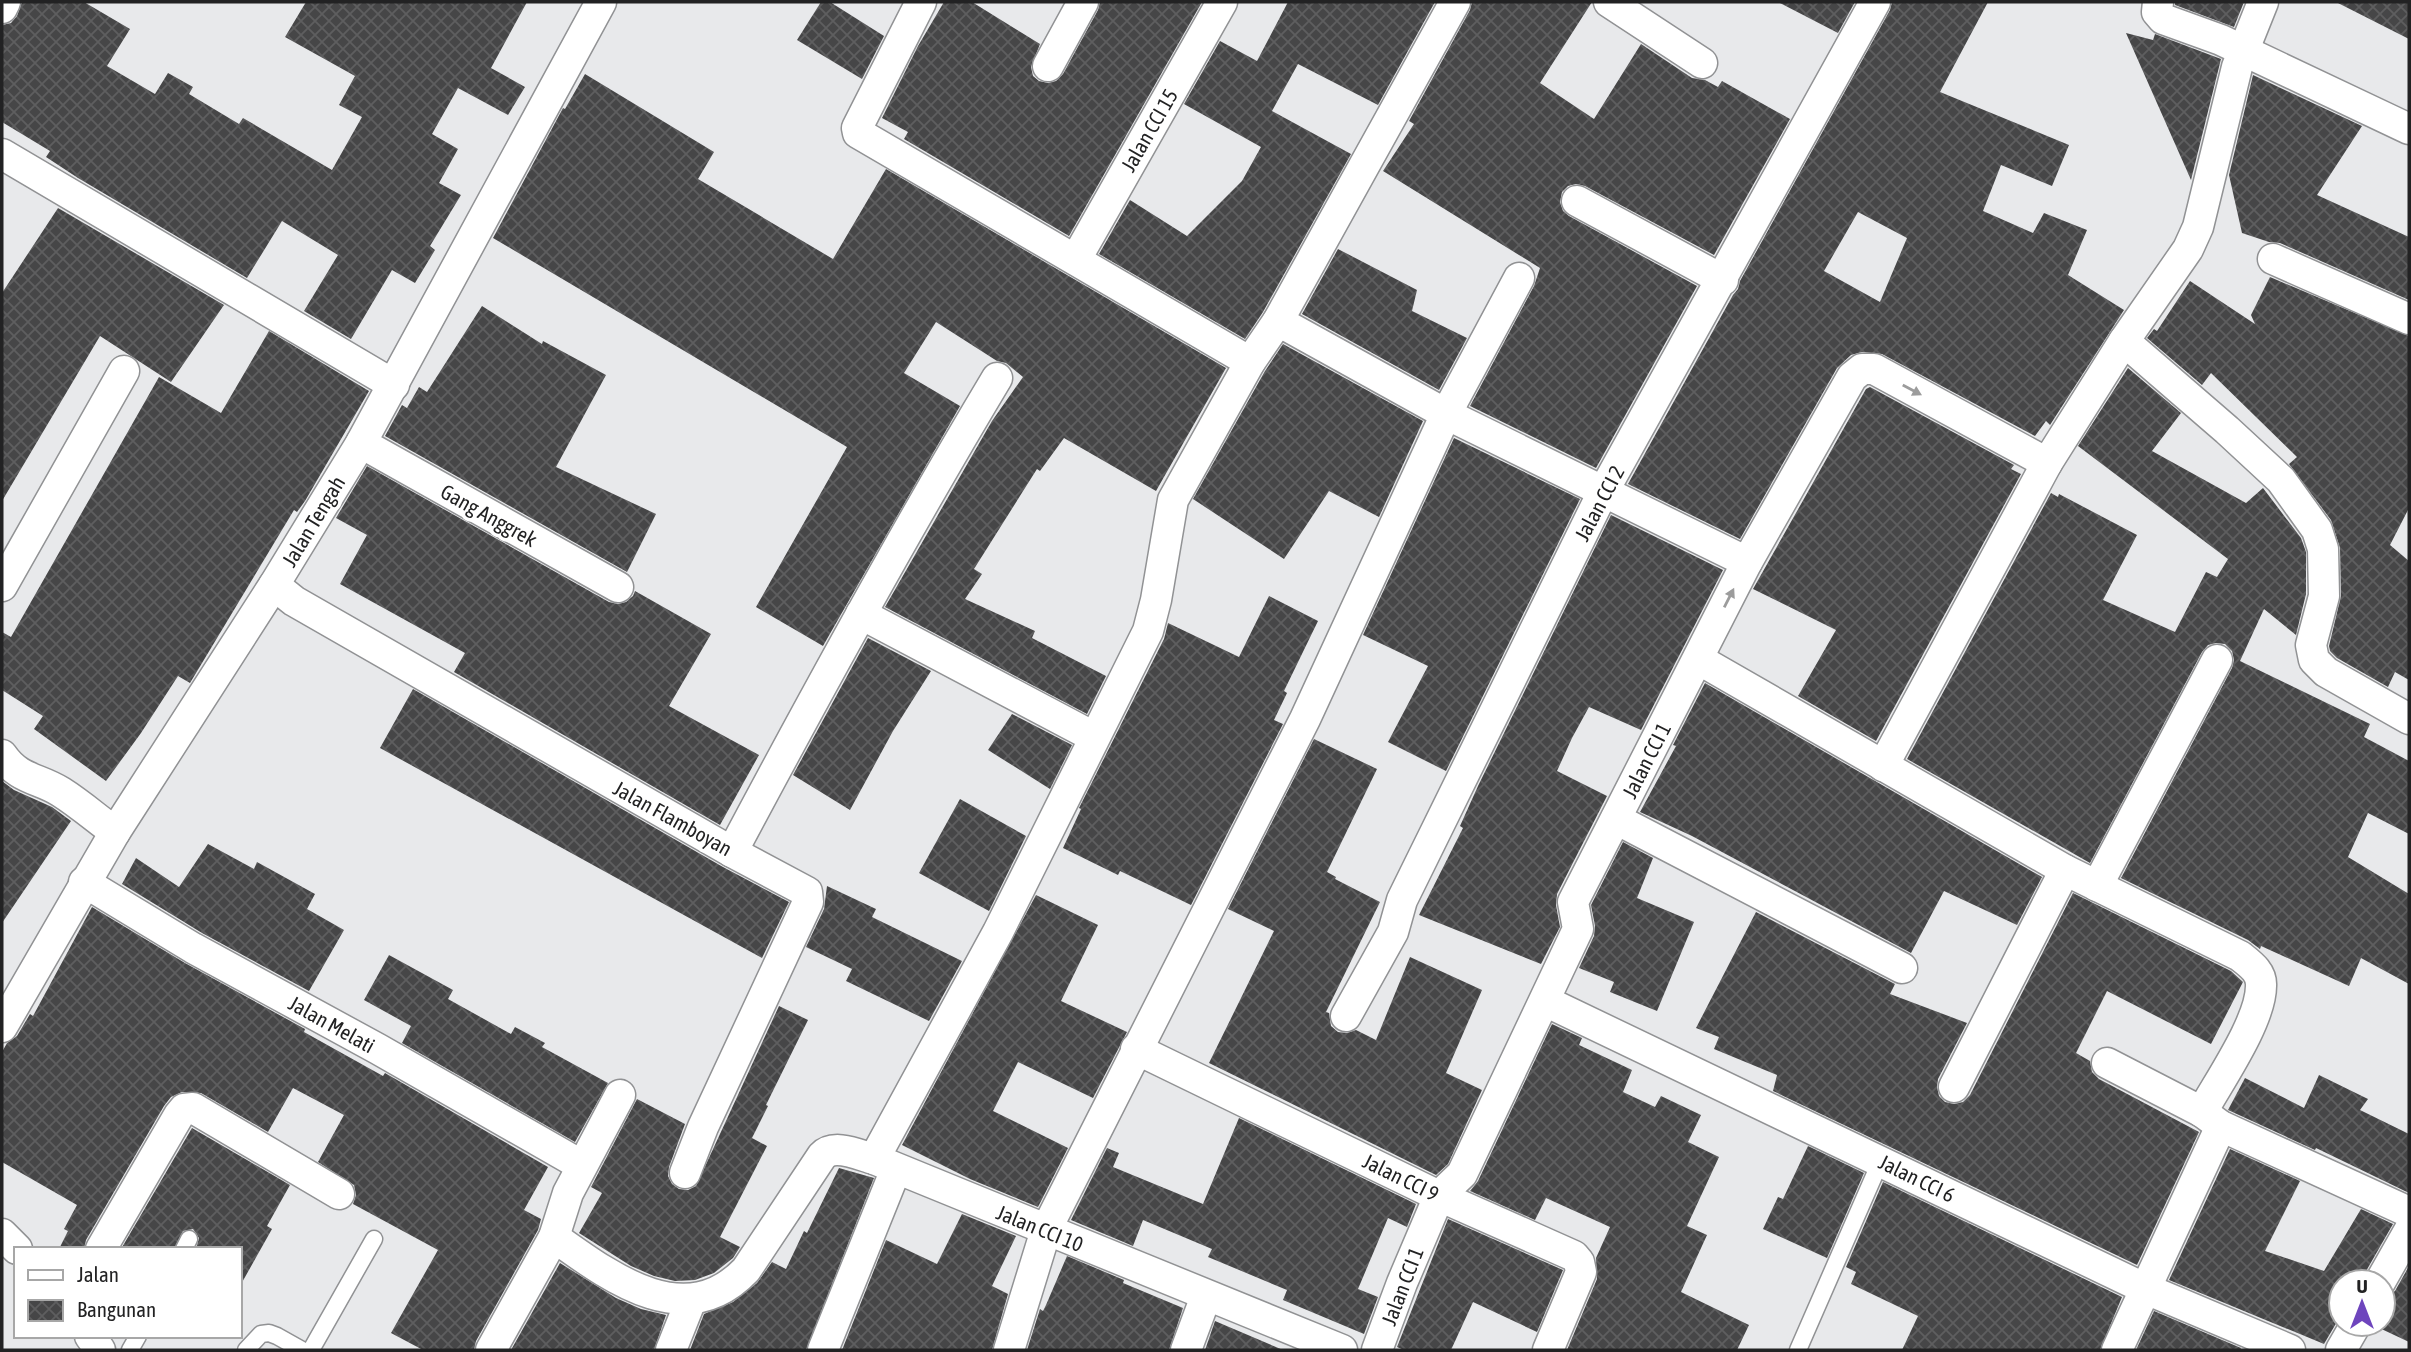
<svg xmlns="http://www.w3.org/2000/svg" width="2411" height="1352" font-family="'Asap Condensed',sans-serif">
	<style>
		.building { fill: url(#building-cross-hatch); fill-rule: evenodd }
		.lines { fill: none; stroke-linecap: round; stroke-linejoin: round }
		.lane-casing { stroke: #919294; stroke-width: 19 }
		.street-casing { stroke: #919294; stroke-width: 33 }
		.lane { stroke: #fff; stroke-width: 16 }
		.street { stroke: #fff; stroke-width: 30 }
		.oneway { fill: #9c9c9c }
		.labels { text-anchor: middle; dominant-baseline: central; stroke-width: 7; stroke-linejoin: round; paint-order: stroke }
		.street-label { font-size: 21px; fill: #222223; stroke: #fff }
	</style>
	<defs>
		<pattern id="building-cross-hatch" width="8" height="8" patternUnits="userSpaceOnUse" patternTransform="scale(1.75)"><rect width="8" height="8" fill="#464647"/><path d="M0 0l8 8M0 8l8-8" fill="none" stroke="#5e5e5f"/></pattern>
	</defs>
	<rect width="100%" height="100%" fill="#e8e9eb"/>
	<g class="building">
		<path d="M22,2H84L130,29L107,66L155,94L168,73L193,87L189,94L239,124L243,118L332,170L362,117L339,105L355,76L285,37L306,2H527L491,68L525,87L508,115L458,88L432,134L458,149L439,183L461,195L430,246L435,250L415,283L392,270L351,339L304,311L338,255L282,221L247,278L78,178L46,157L50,151L2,122V25L11,23L17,16Z"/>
		<path d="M821,2H830L884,36L862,79L797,40Z"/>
		<path d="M944,2H972L1040,44L1031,67L1033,76L1039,81L1048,83L1056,81L1063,74L1098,10L1100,2H1202L1069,236L904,139L908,132L882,118L918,46Z"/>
		<path d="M1288,2H1435L1378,105L1298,64L1272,111L1351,154L1263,312L1245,339L1099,254L1130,200L1187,236L1242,181L1261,147L1184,104L1220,41L1257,61Z"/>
		<path d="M1472,2H1592L1540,83L1594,119L1641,44L1692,78L1705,80L1718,87L1722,81L1790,119L1714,255L1585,186L1576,184L1568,186L1562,192L1560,202L1563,211L1569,216L1697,286L1596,468L1470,406L1534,286L1540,268L1383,171L1414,124L1409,121L1470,10Z"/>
		<path d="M1778,2H1855L1838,33Z"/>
		<path d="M1892,2H1988L1940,92L2069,145L2052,186L2001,165L1983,211L2033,233L2044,213L2087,230L2068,275L2124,310L2050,425L2046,421L2035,436L1882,354L1862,352L1851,355L1837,368L1740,539L1628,484L1733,295L1738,289L1740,281L1890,10ZM1858,212L1907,238L1880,302L1824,271Z"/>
		<path d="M2175,2H2244L2234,27L2175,5Z"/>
		<path d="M2336,2H2409V39Z"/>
		<path d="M2126,33L2153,40L2155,34L2221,59L2191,180Z"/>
		<path d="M585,74L714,152L698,179L833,259L886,169L1226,368L1156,491L1064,438L1040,471L1037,469L974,569L982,574L965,599L1035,631L1032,638L1106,676L1087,714L885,607L992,421L1023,377L1006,363L997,361L936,322L904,373L960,406L823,646L756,607L847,447L493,238L563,108L565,109Z"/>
		<path d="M2253,75L2362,126L2317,195L2409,237V300L2280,243L2269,242L2242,233L2229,175Z"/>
		<path d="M58,208L224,305L171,382L100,336L2,501V293Z"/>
		<path d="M1338,249L1417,290L1412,311L1467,338L1439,390L1302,314Z"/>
		<path d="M2270,277L2409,336V508L2390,545L2409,561V680L2395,672L2388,687L2337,658L2330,651L2329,646L2341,596L2340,548L2331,520L2289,464L2297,457L2211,373L2202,385L2147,338L2154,329L2157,331L2190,281L2255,324L2251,315Z"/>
		<path d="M482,306L542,344L543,341L606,375L556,467L656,514L627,572L385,436L402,405L407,408L419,387L427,392Z"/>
		<path d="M269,331L369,391L305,501L297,512L294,510L190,683L178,676L141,733L106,781L34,729L43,716L2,690V632L11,637L159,377L221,413Z"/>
		<path d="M1283,344L1423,421L1379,517L1329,491L1284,559L1193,499L1265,371Z"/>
		<path d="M2128,368L2181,413L2152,451L2246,503L2263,488L2301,538L2306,552V594L2296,635L2264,609L2240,661L2370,724L2364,737L2409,761V834L2368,813L2348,857L2409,894V984L2361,958L2349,986L2261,946L2260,949L2248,940L2121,878L2232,668L2234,660L2232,651L2225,644L2216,643L2208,645L2202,652L2090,863L1907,759L2051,493L2058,497L2059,494L2137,535L2103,600L2175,632L2206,572L2217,577L2228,559L2078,446Z"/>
		<path d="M1870,387L2014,465L2011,469L2021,474L1876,741L1798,696L1836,630L1753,589L1866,389Z"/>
		<path d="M1454,438L1580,499L1446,771L1388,742L1428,666L1363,635Z"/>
		<path d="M367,466L609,602L618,604L626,602L633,596L635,591L711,634L669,706L759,755L720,825L454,672L465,653L340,584L367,535L336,518Z"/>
		<path d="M1611,515L1723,570L1641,730L1589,707L1572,738L1557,771L1607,796L1557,894L1556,905L1560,927L1541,964L1419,915L1463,828L1460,826L1478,786Z"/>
		<path d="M1269,596L1318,621L1284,691L1287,693L1274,720L1283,724L1191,905L1120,871L1118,875L1063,848L1081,809L1079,808L1164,639L1168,623L1239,657Z"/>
		<path d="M868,638L931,671L893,731L850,810L793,775Z"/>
		<path d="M1705,683L2042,877L2017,925L1944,891L1911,953L1692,836L1640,812L1676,746L1673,745Z"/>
		<path d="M413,689L723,867L789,902L762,958L380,748Z"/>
		<path d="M1012,714L1072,745L1050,789L988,750Z"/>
		<path d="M1314,739L1377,769L1327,872L1336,877L1335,879L1380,902L1326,1012L1329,1013L1331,1026L1338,1032L1347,1033L1356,1030L1376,1040L1410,957L1482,990L1446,1073L1482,1090L1448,1164L1436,1175L1209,1063L1274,931L1228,909Z"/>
		<path d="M2,781L14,790L52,807L71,821L2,923Z"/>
		<path d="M960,799L1026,836L989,911L919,873Z"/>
		<path d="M1623,842L1653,858L1637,898L1694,922L1657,1011L1610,992L1614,982L1579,968L1594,936L1595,926L1591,905Z"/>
		<path d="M208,844L254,869L257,862L315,894L307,909L344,930L309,991L202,933L122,884L136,858L179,887Z"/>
		<path d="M827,886L876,909L872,917L962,961L929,1021L846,981L852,969L806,947L824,909Z"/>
		<path d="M2073,893L2231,971L2243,982L2211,1044L2107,991L2076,1053L2090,1061L2092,1072L2099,1079L2199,1132L2137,1265L1773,1091L1777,1075L1714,1049L1719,1037L1696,1028L1756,912L1895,984L1890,994L1967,1023L1938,1079L1937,1087L1939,1096L1945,1102L1954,1104L1963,1102L1970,1095Z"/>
		<path d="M1036,895L1098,925L1061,1001L1127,1032L1093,1098L1018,1062L993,1111L1068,1148L1038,1207L970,1179L902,1145Z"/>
		<path d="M92,907L185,963L305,1029L304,1032L383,1076L385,1073L548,1167L524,1210L541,1219L538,1230L476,1341L474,1350H423L391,1333L438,1250L353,1204L356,1195L354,1185L318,1162L344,1115L293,1088L268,1132L201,1093L182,1092L171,1097L164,1106L86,1240L84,1249H59L68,1231L64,1229L77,1205L2,1162V1052L7,1043L17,1036L30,1014L33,1016Z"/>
		<path d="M389,955L453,990L448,999L511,1034L515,1027L545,1043L542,1047L608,1083L575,1142L402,1043L411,1026L364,1000Z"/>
		<path d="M779,1006L808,1020L766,1105L768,1106L752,1138L767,1146L720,1237L740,1247L733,1258L714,1273L695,1280L675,1281L654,1276L631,1266L579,1233L602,1193L591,1187L637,1099L685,1124L669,1167L668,1176L672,1184L679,1189L688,1190L696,1186Z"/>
		<path d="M1552,1024L1582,1038L1579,1045L1632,1070L1623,1092L1655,1107L1661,1096L1701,1115L1688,1142L1719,1157L1687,1226L1707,1235L1681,1292L1749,1325L1737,1350H1567L1597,1279L1596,1258L1610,1227L1546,1198L1535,1220L1470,1191L1478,1181Z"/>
		<path d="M2319,1075L2368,1099L2360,1110L2409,1134V1193L2316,1148L2315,1150L2228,1110L2245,1078L2304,1108Z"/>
		<path d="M1239,1118L1416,1204L1407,1227L1388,1218L1358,1289L1378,1297L1364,1334L1283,1300L1287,1290L1208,1257L1212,1249L1143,1220L1133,1246L1071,1220L1107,1148L1119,1153L1113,1167L1203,1204Z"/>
		<path d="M192,1128L290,1185L267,1226L272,1229L240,1286V1249H196L199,1238L193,1229L183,1231L174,1249H121Z"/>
		<path d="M1808,1146L1864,1173L1827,1258L1763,1229L1778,1197L1783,1199Z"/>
		<path d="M2230,1149L2300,1181L2265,1251L2324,1271L2361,1209L2393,1224L2365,1273L2363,1282H2341V1315L2324,1344L2169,1280Z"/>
		<path d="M839,1168L874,1178L806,1350H690L704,1314L733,1302L757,1283L772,1262L786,1269L804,1231L807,1233Z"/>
		<path d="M1883,1182L2122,1297L2100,1350H1902L1918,1316L1851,1284L1856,1272L1846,1267Z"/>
		<path d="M962,1214L1016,1236L992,1286L1008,1294L992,1350H842L886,1240L937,1264Z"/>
		<path d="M1448,1219L1563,1270L1537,1332L1473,1302L1451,1350H1404L1397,1347Z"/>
		<path d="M1067,1256L1124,1280L1123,1283L1183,1308L1169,1350H1027L1040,1309L1043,1311L1046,1305Z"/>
		<path d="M560,1263L616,1298L641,1309L666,1315L654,1350H511Z"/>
		<path d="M2409,1266V1342L2373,1325L2383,1324V1299L2395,1291Z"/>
		<path d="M2154,1311L2241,1348L2240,1350H2136Z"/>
		<path d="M1215,1321L1283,1350H1205Z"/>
	</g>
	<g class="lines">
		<defs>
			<g id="lane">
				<path d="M184,1249L189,1239"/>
				<path d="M130,1350L138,1336"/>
				<path d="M246,1350L261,1334L269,1333L277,1336L302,1350"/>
				<path d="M311,1350L374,1239"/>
				<path d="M1798,1350L1881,1160"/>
			</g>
			<g id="street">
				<path d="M921,2L857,128L858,133L1250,362"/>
				<path d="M1609,2L1702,63"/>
				<path d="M2158,2L2157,12L2163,19L2221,40L2409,129"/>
				<path d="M2,8L5,2"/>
				<path d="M1048,66L1083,2"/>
				<path d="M2,154L394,385"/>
				<path d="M1577,201L1723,280"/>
				<path d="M1076,259L1222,2"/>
				<path d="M2273,259L2409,319"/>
				<path d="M1278,321L1446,414L1747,562"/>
				<path d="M2124,341L2227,430L2281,480L2317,530L2323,549L2324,596L2311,645L2314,660L2326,672L2409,719"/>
				<path d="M361,443L618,587"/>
				<path d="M274,585L294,601L732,852L807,892L808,902L703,1127L685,1173"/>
				<path d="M2,586L124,371"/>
				<path d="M861,614L1094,737"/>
				<path d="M1698,659L2065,870L2240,956C2250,964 2262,972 2261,986C2261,1021 2219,1081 2202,1112"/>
				<path d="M2,755C19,780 39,778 61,792C80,804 97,819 115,832"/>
				<path d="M1883,766L2047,463L2124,341L2188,249L2198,227L2237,67L2263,2"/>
				<path d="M1616,819L1902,968"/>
				<path d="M732,852C817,692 904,533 997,378"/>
				<path d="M84,882L193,948L378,1049L581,1165"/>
				<path d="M2097,886L2217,660"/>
				<path d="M1545,1001L2146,1289L2290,1350"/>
				<path d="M1346,1016L1393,932L1402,900L1603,492L1875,2"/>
				<path d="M2,1027L115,832L274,585L361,443L601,2"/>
				<path d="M1136,1049L1439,1196L1574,1256L1579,1262L1581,1272L1548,1350"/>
				<path d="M2107,1063L2202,1112L2221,1126L2409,1212"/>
				<path d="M1954,1087L2065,870"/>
				<path d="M874,1159L998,932L1148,631L1156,600L1173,500L1250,362L1278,321L1455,2"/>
				<path d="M2,1234L17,1249"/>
				<path d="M554,1237C610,1277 685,1334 746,1270L822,1156C834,1143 859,1155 874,1159L1342,1350"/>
				<path d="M101,1249L179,1115L184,1109L193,1108L339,1194"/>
				<path d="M2380,1282L2409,1231"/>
				<path d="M90,1336L100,1350"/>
				<path d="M491,1350L554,1237L568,1193L620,1095"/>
				<path d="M671,1350L691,1300"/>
				<path d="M823,1350L896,1169"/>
				<path d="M1009,1350L1046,1230L1305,719L1446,414L1519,278"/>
				<path d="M1186,1350L1206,1296"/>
				<path d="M1377,1350L1402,1283L1439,1196L1462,1174L1578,929L1573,902L1747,562L1852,377L1862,369H1874L2047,463"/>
				<path d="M2117,1350L2221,1126"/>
				<path d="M2341,1350L2356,1324"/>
			</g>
		</defs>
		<use href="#lane" class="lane-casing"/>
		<use href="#street" class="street-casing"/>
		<use href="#lane" class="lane"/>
		<use href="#street" class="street"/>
	</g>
	<defs><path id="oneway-solid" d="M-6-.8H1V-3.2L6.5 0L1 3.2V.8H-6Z" transform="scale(1.75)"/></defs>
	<g class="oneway">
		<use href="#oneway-solid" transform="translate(1912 390) rotate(28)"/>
		<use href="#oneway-solid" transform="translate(1729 598) rotate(-63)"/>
	</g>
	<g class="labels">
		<g class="street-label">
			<text transform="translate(1149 130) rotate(-60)">Jalan CCI 15</text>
			<text transform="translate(1599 503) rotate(-62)">Jalan CCI 2</text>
			<text transform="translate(489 515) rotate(29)">Gang Anggrek</text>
			<text transform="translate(313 521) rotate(-59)">Jalan Tengah</text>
			<text transform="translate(1646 760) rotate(-63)">Jalan CCI 1</text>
			<text transform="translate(673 818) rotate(29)">Jalan Flamboyan</text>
			<text transform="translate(332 1024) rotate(29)">Jalan Melati</text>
			<text transform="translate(1401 1177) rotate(26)">Jalan CCI 9</text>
			<text transform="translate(1917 1178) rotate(26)">Jalan CCI 6</text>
			<text transform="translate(1040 1228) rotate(22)">Jalan CCI 10</text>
			<text transform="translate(1402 1286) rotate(-69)">Jalan CCI 1</text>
		</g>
	</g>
	<rect width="2411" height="1352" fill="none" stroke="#222223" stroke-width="7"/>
	<rect x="14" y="1247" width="228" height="91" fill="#ffffff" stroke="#a7a7a7" stroke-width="2"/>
	<rect x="28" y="1270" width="35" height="10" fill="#ffffff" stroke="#a7a7a7" stroke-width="2"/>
	<text x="77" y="1282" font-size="21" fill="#222223">Jalan</text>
	<rect x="28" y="1300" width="35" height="21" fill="url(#building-cross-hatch)" stroke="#a7a7a7" stroke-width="2"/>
	<text x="77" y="1317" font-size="21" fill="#222223">Bangunan</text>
	<g transform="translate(2362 1303)"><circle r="33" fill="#ffffff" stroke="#a7a7a7" stroke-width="2"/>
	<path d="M0-5L12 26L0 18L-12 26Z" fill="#6e45bd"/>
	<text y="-10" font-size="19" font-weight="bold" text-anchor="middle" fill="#222223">U</text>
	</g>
</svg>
